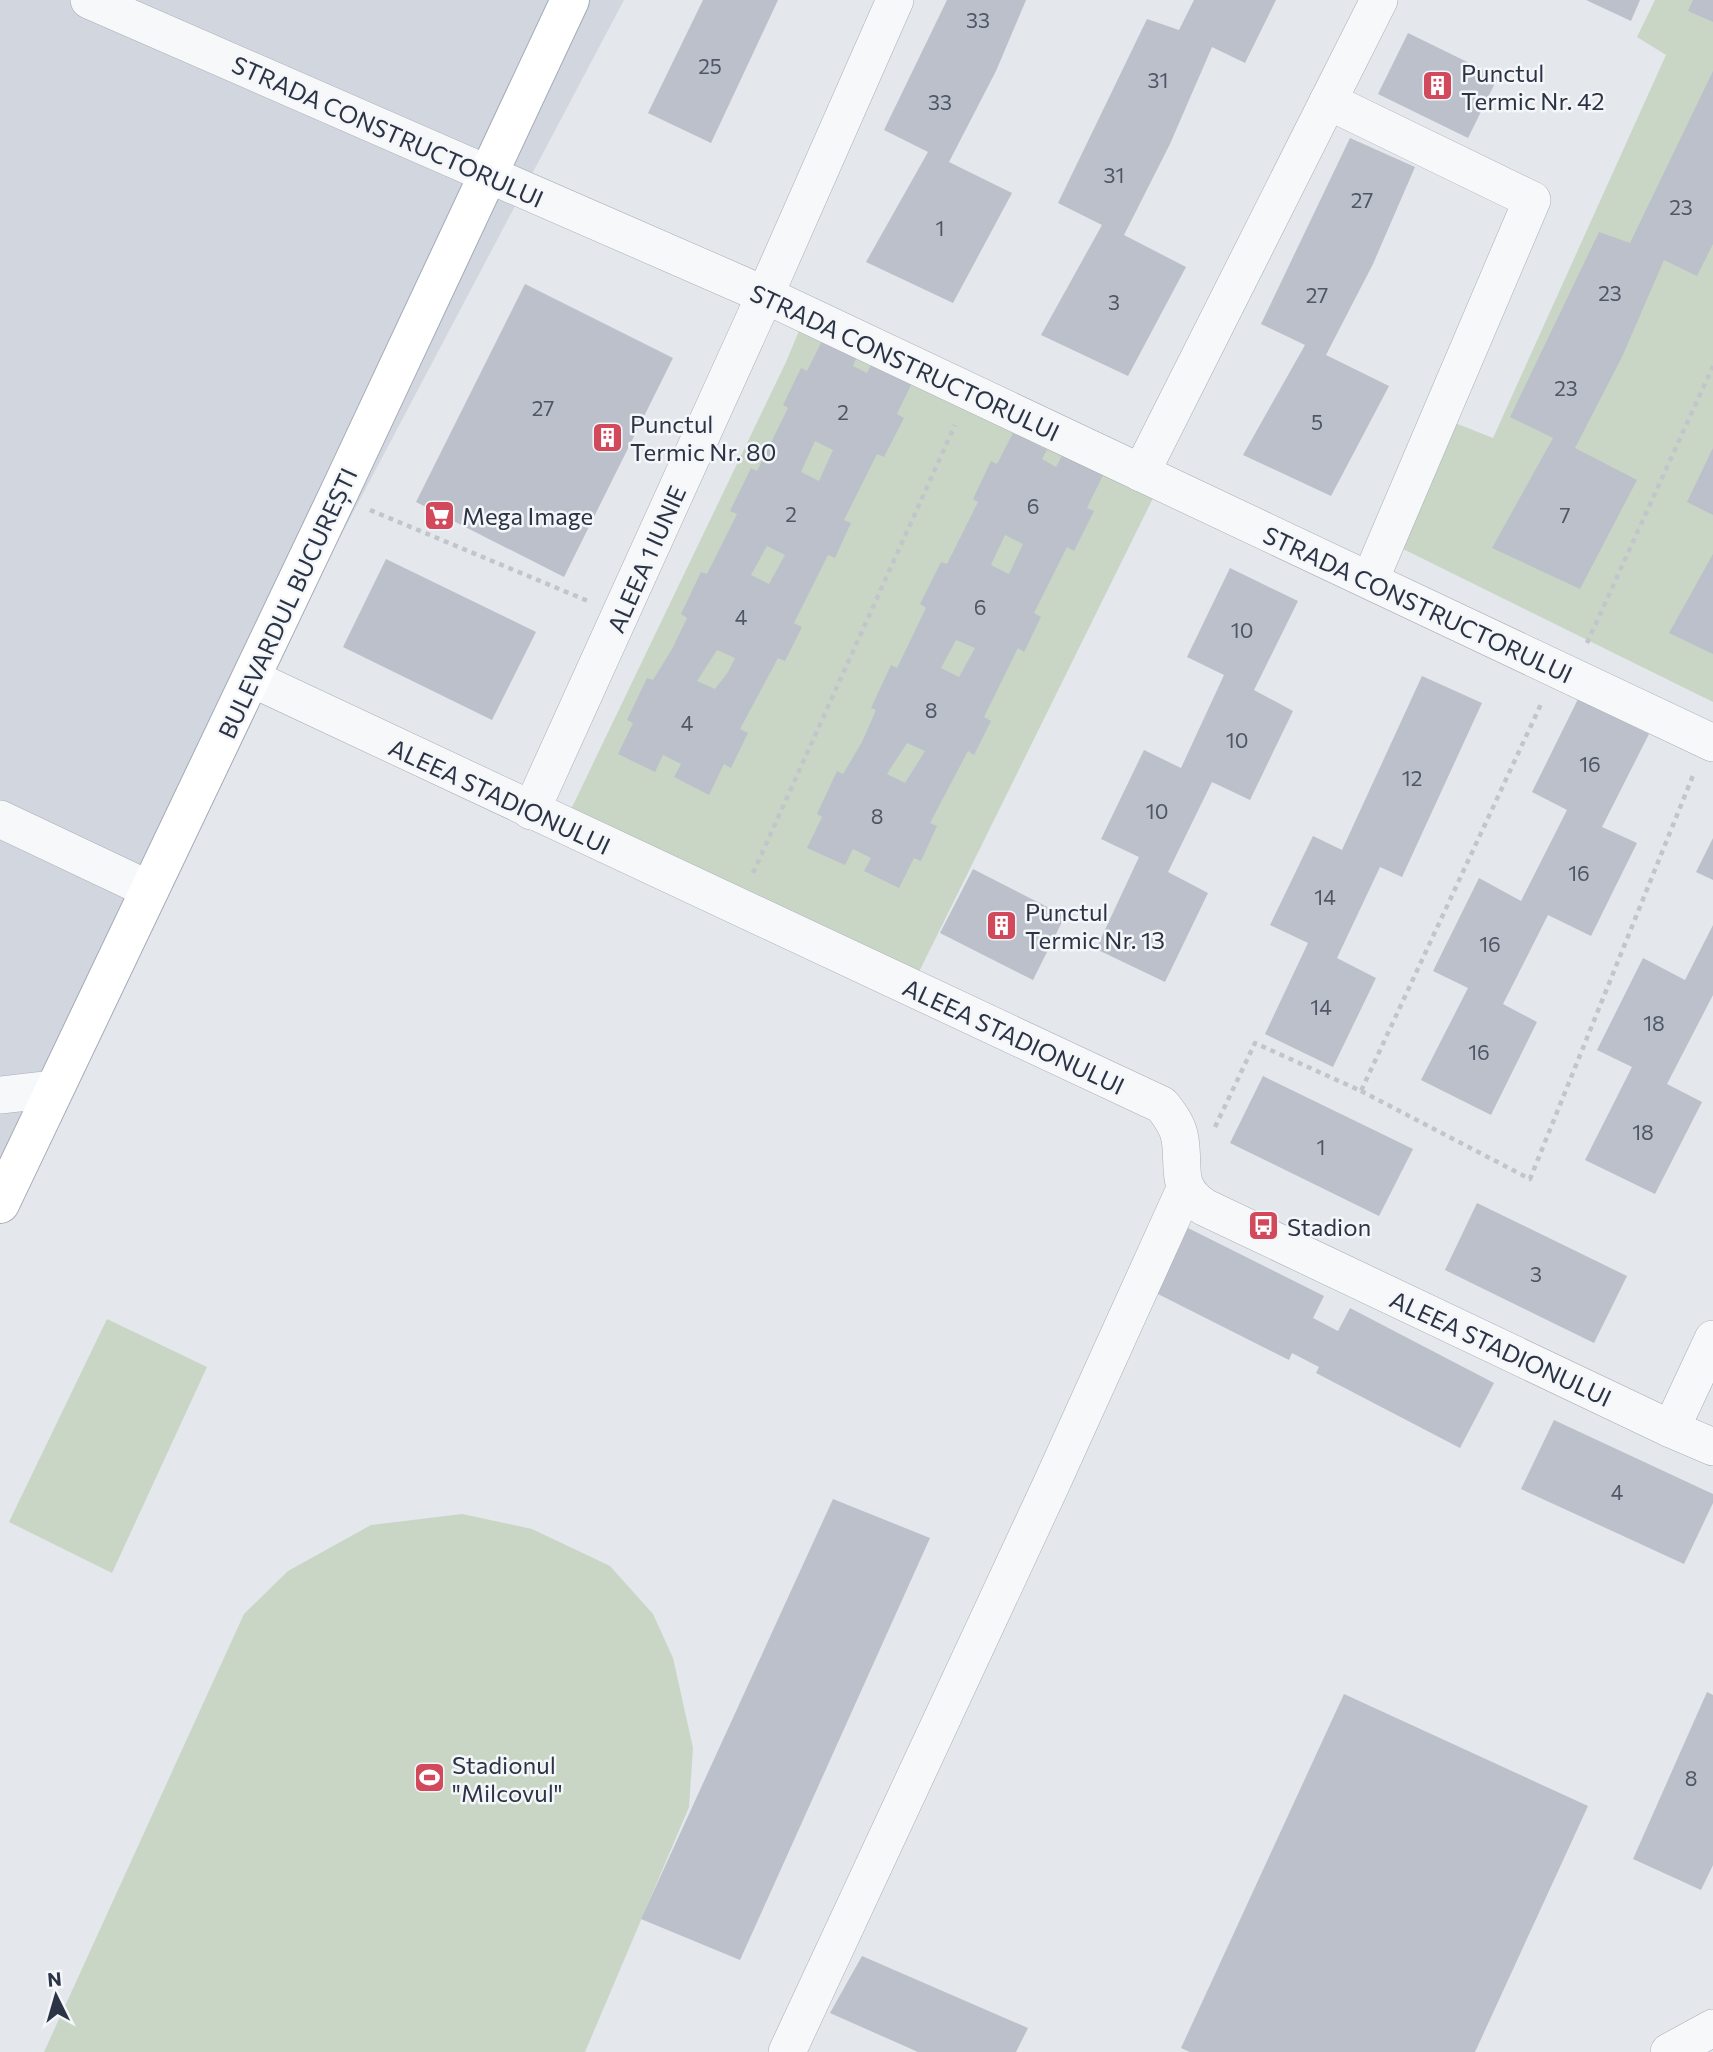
<svg xmlns="http://www.w3.org/2000/svg" width="1713" height="2052" font-family="Commissioner,sans-serif">
	<style>
		.built { fill: #d2d6de }
		.green { fill: #c9d6c5 }
		.building { fill: #bbc0ca; fill-rule: evenodd }
		.lines { fill: none; stroke-linecap: round; stroke-linejoin: round }
		.minor-casing { stroke: #a9aeb7; stroke-width: 38 }
		.major-casing { stroke: #a3abb8; stroke-width: 40 }
		.path { stroke: #c2c5cb; stroke-width: 4.5; stroke-dasharray: 5 5; stroke-linecap: butt }
		.minor { stroke: #f7f8fa; stroke-width: 37 }
		.major { stroke: #fff; stroke-width: 38 }
		.labels { text-anchor: middle; dominant-baseline: central; stroke-width: 5; stroke-linejoin: round; paint-order: stroke }
		.number-label { font-size: 21px; fill: #4f5766 }
		.poi-label { font-size: 24px; fill: #2b3445; stroke: #f4f6f9; text-anchor: start }
		.street-label { font-size: 24px; fill: #2b3445; stroke: #f4f6f9 }
	</style>
	<rect width="100%" height="100%" fill="#e4e7ec"/>
	<path class="built" d="M0,0H624L0,1180Z"/>
	<g class="green">
		<path d="M1655,0H1713V702L1387,541L1440,417L1493,438L1666,55L1637,37Z"/>
		<path d="M806,314L1161,482L911,988L563,826L786,362Z"/>
		<path d="M107,1319L207,1367L112,1573L9,1522Z"/>
		<path d="M462,1514L532,1529L610,1566L653,1614L673,1658L693,1748L689,1807L585,2052H44L244,1614L288,1571L371,1525Z"/>
	</g>
	<g class="building">
		<path d="M703,0H778L711,143L648,113Z"/>
		<path d="M947,0H1026L996,71L949,162L1012,193L953,303L866,262L928,152L884,130Z"/>
		<path d="M1194,0H1276L1245,63L1212,47L1170,144L1124,235L1186,267L1128,376L1041,335L1102,225L1058,203L1147,19L1179,30Z"/>
		<path d="M1586,0H1640L1631,21Z"/>
		<path d="M1693,0H1713V22L1688,11Z"/>
		<path d="M1408,33L1498,77L1468,138L1378,94Z"/>
		<path d="M1713,71V244L1697,276L1664,260L1622,357L1575,448L1637,480L1580,589L1492,548L1553,438L1510,417L1599,232L1630,243Z"/>
		<path d="M1350,138L1415,167L1373,264L1326,355L1389,386L1331,496L1243,455L1305,345L1261,324Z"/>
		<path d="M525,284L673,358L564,577L416,502Z"/>
		<path d="M823,339L857,356L853,366L867,373L873,361L913,381L897,414L904,418L884,457L877,454L844,520L851,523L835,558L828,555L794,623L802,627L785,661L778,658L740,729L748,733L731,768L724,764L709,795L674,777L681,764L663,755L655,772L618,754L633,723L627,720L647,678L653,680L672,649L687,618L681,614L701,572L707,574L737,514L730,511L751,468L757,471L788,408L783,405L801,368L807,371ZM815,441L833,450L819,481L801,472ZM767,546L785,555L769,584L751,575ZM717,650L735,658L728,672L715,689L697,681Z"/>
		<path d="M1013,433L1047,450L1042,459L1056,467L1063,454L1103,475L1087,508L1094,511L1074,551L1067,547L1034,613L1041,617L1024,652L1018,648L984,717L991,721L974,755L968,751L930,823L937,826L921,861L914,858L899,888L864,871L871,858L853,849L845,865L807,848L822,817L817,814L837,771L843,774L862,742L876,710L871,708L891,665L897,668L911,639L926,608L920,604L941,562L947,564L978,502L973,499L991,461L997,464ZM1005,535L1023,544L1009,574L991,565ZM956,640L975,648L959,677L941,668ZM907,743L925,751L905,783L887,774Z"/>
		<path d="M1713,448V515L1687,502Z"/>
		<path d="M1713,554V654L1669,633Z"/>
		<path d="M386,559L536,632L492,720L343,647Z"/>
		<path d="M1230,568L1298,601L1254,690L1293,711L1250,800L1212,782L1168,872L1208,893L1165,982L1096,949L1139,857L1101,839L1144,750L1181,768L1224,675L1187,657Z"/>
		<path d="M1422,676L1482,703L1402,877L1380,867L1337,958L1376,978L1333,1067L1265,1034L1308,943L1270,925L1313,836L1342,850Z"/>
		<path d="M1578,699L1649,734L1602,827L1637,843L1591,936L1548,915L1503,1004L1537,1022L1491,1115L1421,1080L1468,988L1433,971L1479,878L1521,901L1567,810L1532,792Z"/>
		<path d="M1713,838V880L1696,872Z"/>
		<path d="M973,869L1065,916L1033,980L940,933Z"/>
		<path d="M1713,925V995L1667,1084L1702,1102L1655,1194L1585,1160L1632,1067L1597,1050L1643,958L1685,980Z"/>
		<path d="M1263,1076L1413,1149L1379,1216L1230,1143Z"/>
		<path d="M1477,1203L1627,1276L1594,1343L1445,1270Z"/>
		<path d="M1184,1226L1324,1296L1313,1318L1338,1331L1350,1308L1494,1383L1460,1448L1316,1373L1319,1367L1292,1353L1289,1360L1152,1291Z"/>
		<path d="M1554,1420L1713,1494V1503L1684,1564L1521,1489Z"/>
		<path d="M833,1499L930,1538L740,1960L641,1919Z"/>
		<path d="M1707,1692L1713,1695V1865L1701,1890L1633,1859Z"/>
		<path d="M1344,1694L1588,1806L1475,2052H1190L1181,2048Z"/>
		<path d="M862,1956L1028,2028L1016,2052H918L830,2013Z"/>
	</g>
	<g class="lines">
		<defs>
			<g id="minor">
				<path d="M89,0L765,295L1713,743"/>
				<path d="M1328,101L1532,200L1370,580"/>
				<path d="M1141,473L1379,0"/>
				<path d="M251,678L1162,1105C1170,1115 1178,1126 1180,1139C1185,1170 1174,1186 1204,1207L1671,1429L1713,1447"/>
				<path d="M531,811L765,295L895,0"/>
				<path d="M0,819L150,890"/>
				<path d="M0,1095L54,1089"/>
				<path d="M1671,1429L1713,1339"/>
				<path d="M787,2052L1050,1487L1185,1189"/>
				<path d="M1669,2052L1713,2028"/>
			</g>
			<path id="major" d="M0,1204L337,497L570,0"/>
		</defs>
		<use href="#minor" class="minor-casing"/>
		<use href="#major" class="major-casing"/>
		<g class="path">
			<path d="M370,510L588,601"/>
			<path d="M1587,643L1713,366"/>
			<path d="M753,873L955,425"/>
			<path d="M1361,1091L1530,1179L1694,773"/>
			<path d="M1215,1127L1255,1043L1361,1091L1542,702"/>
		</g>
		<use href="#minor" class="minor"/>
		<use href="#major" class="major"/>
	</g>
	<defs>
		<symbol id="building-square" viewBox="-11 -11 22 22"><rect x="-9" y="-9" width="18" height="18" rx="4" fill="#d1495b" stroke="#f4f6f9"/><path d="M-4-6H4V6H1V3H-1V6H-4ZM-2.5-4.3h1.7v1.8h-1.7ZM.8-4.3h1.7v1.8H.8ZM-2.5-1h1.7V.8h-1.7ZM.8-1h1.7V.8H.8Z" fill="#fff"/></symbol>
		<symbol id="supermarket-square" viewBox="-11 -11 22 22"><rect x="-9" y="-9" width="18" height="18" rx="4" fill="#d1495b" stroke="#f4f6f9"/><path d="M-6-5.5h2.5l.6 2H6L4.5 2H-2.5L-4.4-4H-6ZM-1.5 3.2a1.3 1.3 0 1 0 .1 0ZM3 3.2a1.3 1.3 0 1 0 .1 0Z" fill="#fff"/></symbol>
		<symbol id="bus-square" viewBox="-11 -11 22 22"><rect x="-9" y="-9" width="18" height="18" rx="4" fill="#d1495b" stroke="#f4f6f9"/><path d="M-5-6H5V4H4V6H2V4H-2V6H-4V4H-5ZM-3.5-4V0h7V-4ZM-3.5 1.2v1.5H-2V1.2ZM2 1.2v1.5H3.5V1.2Z" fill="#fff"/></symbol>
		<symbol id="stadium-square" viewBox="-11 -11 22 22"><rect x="-9" y="-9" width="18" height="18" rx="4" fill="#d1495b" stroke="#f4f6f9"/><path d="M0-5a6.5 5 0 1 0 0 10a6.5 5 0 1 0 0-10ZM-3.5-1.8h7v3.6h-7Z" fill="#fff"/></symbol>
	</defs>
	<g fill-rule="evenodd">
		<use href="#building-square" x="1420" y="68" width="35" height="35"/>
		<use href="#building-square" x="590" y="420" width="35" height="35"/>
		<use href="#supermarket-square" x="422" y="498" width="35" height="35"/>
		<use href="#building-square" x="984" y="908" width="35" height="35"/>
		<use href="#bus-square" x="1246" y="1208" width="35" height="35"/>
		<use href="#stadium-square" x="412" y="1760" width="35" height="35"/>
	</g>
	<g class="labels">
		<g class="number-label">
			<text x="978" y="19">33</text>
			<text x="710" y="65">25</text>
			<text x="1158" y="79">31</text>
			<text x="940" y="101">33</text>
			<text x="1114" y="174">31</text>
			<text x="1362" y="199">27</text>
			<text x="1681" y="206">23</text>
			<text x="940" y="227">1</text>
			<text x="1610" y="292">23</text>
			<text x="1317" y="294">27</text>
			<text x="1114" y="301">3</text>
			<text x="1566" y="387">23</text>
			<text x="543" y="407">27</text>
			<text x="843" y="411">2</text>
			<text x="1317" y="421">5</text>
			<text x="1033" y="505">6</text>
			<text x="791" y="513">2</text>
			<text x="1565" y="514">7</text>
			<text x="980" y="606">6</text>
			<text x="741" y="616">4</text>
			<text x="1242" y="629">10</text>
			<text x="931" y="709">8</text>
			<text x="687" y="722">4</text>
			<text x="1237" y="739">10</text>
			<text x="1590" y="763">16</text>
			<text x="1412" y="777">12</text>
			<text x="1157" y="810">10</text>
			<text x="877" y="815">8</text>
			<text x="1579" y="872">16</text>
			<text x="1325" y="896">14</text>
			<text x="1490" y="943">16</text>
			<text x="1321" y="1006">14</text>
			<text x="1654" y="1022">18</text>
			<text x="1479" y="1051">16</text>
			<text x="1643" y="1131">18</text>
			<text x="1321" y="1146">1</text>
			<text x="1536" y="1273">3</text>
			<text x="1617" y="1491">4</text>
			<text x="1691" y="1777">8</text>
		</g>
		<g class="poi-label">
			<text x="1461" y="72">Punctul<tspan x="1461" dy="28">Termic Nr. 42</tspan></text>
			<text x="630" y="423">Punctul<tspan x="630" dy="28">Termic Nr. 80</tspan></text>
			<text x="462" y="515">Mega Image</text>
			<text x="1025" y="911">Punctul<tspan x="1025" dy="28">Termic Nr. 13</tspan></text>
			<text x="1287" y="1226">Stadion</text>
			<text x="452" y="1764">Stadionul<tspan x="452" dy="28">"Milcovul"</tspan></text>
		</g>
		<g class="street-label">
			<text transform="translate(388 131) rotate(24)">STRADA CONSTRUCTORULUI</text>
			<text transform="translate(905 362) rotate(25)">STRADA CONSTRUCTORULUI</text>
			<text transform="translate(646 559) rotate(-66)">ALEEA 1 IUNIE</text>
			<text transform="translate(287 603) rotate(-65)">BULEVARDUL BUCUREȘTI</text>
			<text transform="translate(1418 604) rotate(25)">STRADA CONSTRUCTORULUI</text>
			<text transform="translate(500 796) rotate(25)">ALEEA STADIONULUI</text>
			<text transform="translate(1014 1036) rotate(25)">ALEEA STADIONULUI</text>
			<text transform="translate(1501 1348) rotate(25)">ALEEA STADIONULUI</text>
		</g>
	</g>
	<g transform="translate(56 1996) rotate(355)" stroke="#f4f6f9" stroke-width="5" paint-order="stroke">
	<path d="M0-5L12 26L0 18L-12 26Z" fill="#2b3445"/>
	<text y="-10" font-size="19" font-weight="bold" text-anchor="middle" fill="#2b3445">N</text>
	</g>
</svg>
